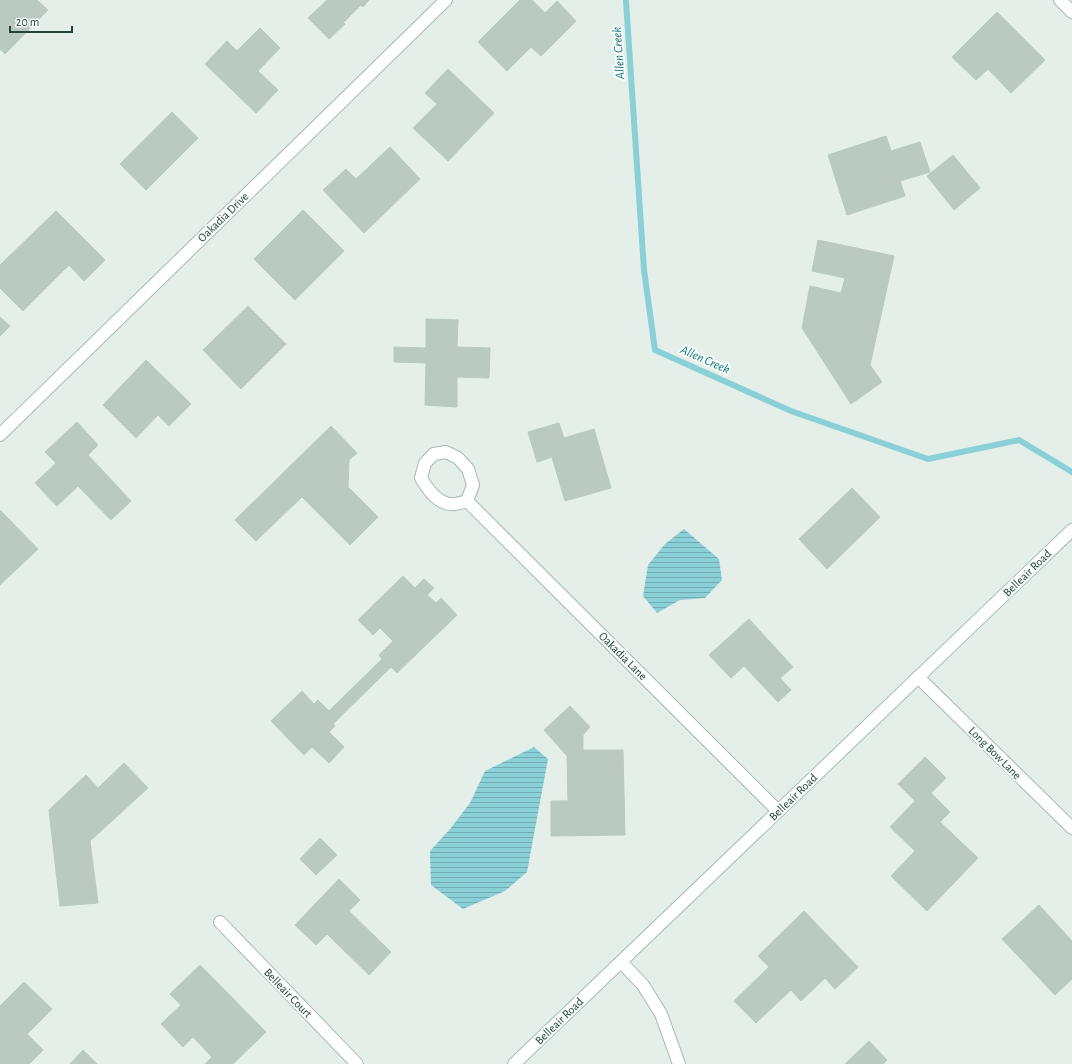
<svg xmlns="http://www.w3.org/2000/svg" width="1072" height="1064" font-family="'Alegreya Sans',sans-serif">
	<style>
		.water { fill: url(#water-rules) }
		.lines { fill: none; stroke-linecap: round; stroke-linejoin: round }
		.stream { stroke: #8bd0d7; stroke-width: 6 }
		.building { fill: #bacac3; stroke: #b7cac1 }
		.street-casing { stroke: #a7b8b1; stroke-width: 14 }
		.secondary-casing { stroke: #a3bcb1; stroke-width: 14 }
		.street { stroke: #fff; stroke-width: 12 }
		.secondary { stroke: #fff; stroke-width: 12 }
		.labels { text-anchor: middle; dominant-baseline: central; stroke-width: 4; stroke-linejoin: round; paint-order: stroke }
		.street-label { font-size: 12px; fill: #234338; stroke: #f6fbf8 }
		.water-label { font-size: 13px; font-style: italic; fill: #187984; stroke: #f6fbf8 }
	</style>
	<defs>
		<pattern id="water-rules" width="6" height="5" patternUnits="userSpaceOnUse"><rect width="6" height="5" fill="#8bd0d7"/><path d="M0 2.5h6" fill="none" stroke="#71aaaf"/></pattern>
	</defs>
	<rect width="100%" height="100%" fill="#e5efea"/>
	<g class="water">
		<path d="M684,529L719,559L722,580L705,598L680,600L657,613L643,596L648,565L665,544Z"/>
		<path d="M534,747L548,759L527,872L505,891L463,909L431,885L430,851L450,829L470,803L485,771Z"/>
	</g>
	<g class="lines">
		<path class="stream" d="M626,1L644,270L655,350L791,411L928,459L1019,440L1072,472"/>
	</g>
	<g class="building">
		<path d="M0,0H37L48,10L5,54L0,49Z"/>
		<path d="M327,0H369L363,7L361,5L343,23L345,24L329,39L308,18Z"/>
		<path d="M520,0H532L545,13L557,1L576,21L541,56L531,47L507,71L478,42Z"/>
		<path d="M997,12L1045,60L1011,93L988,69L976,80L952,57Z"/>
		<path d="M260,28L280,48L258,71L278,90L256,113L205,64L227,41L237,51Z"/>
		<path d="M448,69L494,113L448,161L413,128L437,104L425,93Z"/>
		<path d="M172,112L198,138L146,190L120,164Z"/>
		<path d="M886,136L891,151L920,142L930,172L900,181L905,196L847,215L828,155Z"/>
		<path d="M390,147L420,179L364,233L323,190L346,169L356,179Z"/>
		<path d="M953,155L980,188L954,210L927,176Z"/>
		<path d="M303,210L344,251L295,300L254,259Z"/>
		<path d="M56,211L105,260L84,281L69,265L23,311L0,288V265Z"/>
		<path d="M818,240L894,256L870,365L882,382L851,404L802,328L810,286L841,293L845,278L812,271Z"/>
		<path d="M248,306L286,344L241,389L203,350Z"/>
		<path d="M0,317L10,326L0,336Z"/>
		<path d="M426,319L458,320L457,347L490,348L489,378L457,377V407L425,405L426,363L394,362V347L426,348Z"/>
		<path d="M146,360L191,404L169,426L158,415L136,438L103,405Z"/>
		<path d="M77,422L98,445L88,455L131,501L111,520L78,486L57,506L35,483L56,463L45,452Z"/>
		<path d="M559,423L564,438L594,429L611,488L565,501L552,457L537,462L528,432Z"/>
		<path d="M331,426L357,453L349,460L348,487L378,517L350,545L302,497L256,541L235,520Z"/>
		<path d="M852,488L880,517L827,569L799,539Z"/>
		<path d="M0,510L38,549L0,585Z"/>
		<path d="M403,576L415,588L424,579L434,588L427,595L436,603L441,598L457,615L397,673L391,667L333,724L335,726L329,732L344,747L329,763L312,747L304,755L271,721L302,691L314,704L318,700L329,711L382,659L379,655L393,641L380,628L373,635L358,620Z"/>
		<path d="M749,619L793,667L780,678L791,690L778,702L744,666L731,678L709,655Z"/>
		<path d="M570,706L590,727L583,735V750H623L625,835L551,836V801H568L567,756L544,730Z"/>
		<path d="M925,757L946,778L931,793L950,812L940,822L978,858L927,911L891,876L915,851L890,827L915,801L898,784Z"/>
		<path d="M124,763L148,788L90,841L98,903L60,906L49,810L86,775L98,788Z"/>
		<path d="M320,838L337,855L316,875L300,859Z"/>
		<path d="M339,879L360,900L349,911L391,952L369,975L327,934L316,945L295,925Z"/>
		<path d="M1039,905L1072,941V979L1055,995L1002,939Z"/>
		<path d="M804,911L858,967L835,989L825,978L801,1001L791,990L756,1023L734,1001L769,967L758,956Z"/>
		<path d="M200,965L266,1032L233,1064H205L212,1057L193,1037L183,1047L161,1024L181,1005L170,994Z"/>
		<path d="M24,982L52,1009L27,1034L43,1050L29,1064H0V1006Z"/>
		<path d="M869,1041L887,1060L883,1064H845Z"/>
		<path d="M83,1050L97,1064H70Z"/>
	</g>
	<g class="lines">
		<defs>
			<g id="street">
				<path d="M1060,0L1072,12"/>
				<path d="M0,435L446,0"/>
				<path d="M467,501C463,502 459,504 455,504C439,506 428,490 421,478L425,463L434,454L446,452L458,458L468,469L473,485L467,501L778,811"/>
				<path d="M918,677L1072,828"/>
				<path d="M220,922L357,1064"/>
				<path d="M621,962L643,985L661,1014L679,1064"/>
			</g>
			<path id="secondary" d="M514,1064L1072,530"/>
		</defs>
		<use href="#street" class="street-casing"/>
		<use href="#secondary" class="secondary-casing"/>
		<use href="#street" class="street"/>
		<use href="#secondary" class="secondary"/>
	</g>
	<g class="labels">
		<g class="street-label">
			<text transform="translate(223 217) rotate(-44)">Oakadia Drive</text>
			<text transform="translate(1027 573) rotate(-44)">Belleair Road</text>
			<text transform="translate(623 656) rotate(45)">Oakadia Lane</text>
			<text transform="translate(995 753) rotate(45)">Long Bow Lane</text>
			<text transform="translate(793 797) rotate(-44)">Belleair Road</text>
			<text transform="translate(288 993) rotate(46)">Belleair Court</text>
			<text transform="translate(559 1021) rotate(-44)">Belleair Road</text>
		</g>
		<g class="water-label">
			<text transform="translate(619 53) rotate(-94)">Allen Creek</text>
			<text transform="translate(705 360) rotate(24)">Allen Creek</text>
		</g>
	</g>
	<path d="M10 26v6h62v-6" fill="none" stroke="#234338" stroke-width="2"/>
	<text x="16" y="26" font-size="12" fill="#234338" stroke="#f6fbf8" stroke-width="3" paint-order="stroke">20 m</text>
</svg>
